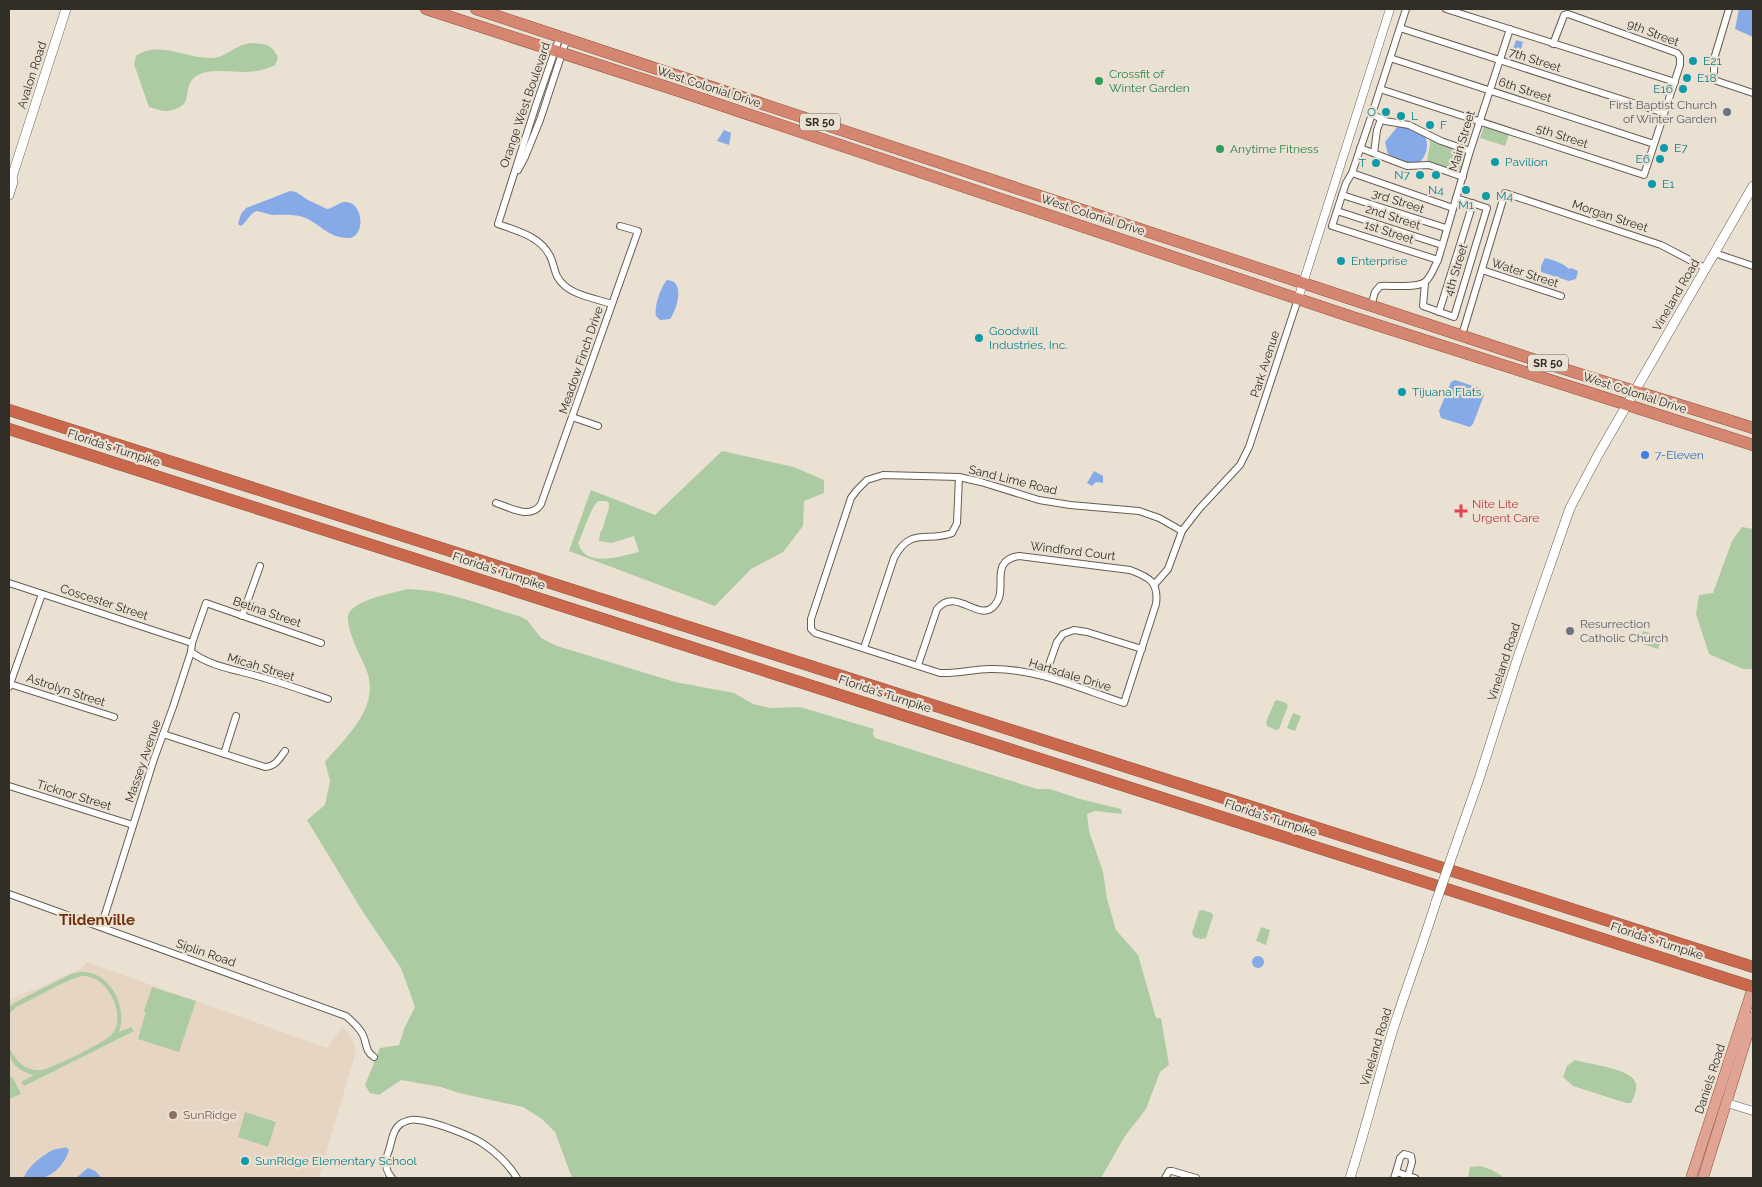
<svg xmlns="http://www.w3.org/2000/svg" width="1762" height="1187" font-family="Raleway,sans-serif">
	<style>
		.education { fill: #e7d5c4 }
		.green { fill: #accba2; fill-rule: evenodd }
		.water { fill: #86a9e8 }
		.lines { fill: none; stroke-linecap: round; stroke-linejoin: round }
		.minor-casing { stroke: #665d51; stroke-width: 8 }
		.tertiary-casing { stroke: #665d51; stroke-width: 9 }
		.secondary-casing { stroke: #665d51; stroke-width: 10 }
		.primary-casing { stroke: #94543f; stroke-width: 11 }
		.trunk-casing { stroke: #94543f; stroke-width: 12 }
		.motorway-casing { stroke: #94543f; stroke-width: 12 }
		.minor { stroke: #fff; stroke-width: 6 }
		.tertiary { stroke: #fff; stroke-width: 8 }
		.secondary { stroke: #fff; stroke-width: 9 }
		.primary { stroke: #dfa494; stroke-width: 10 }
		.trunk { stroke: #d48670; stroke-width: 11 }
		.motorway { stroke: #c9684c; stroke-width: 11 }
		.secondary-bridge-casing { stroke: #665d51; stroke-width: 10; stroke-linecap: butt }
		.secondary-bridge { stroke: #fff; stroke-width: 9 }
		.culture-dot { fill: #0f9aa8; stroke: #ebe1d3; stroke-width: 2 }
		.leisure-dot { fill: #2e9e5b; stroke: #ebe1d3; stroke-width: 2 }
		.worship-dot { fill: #6b7280; stroke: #ebe1d3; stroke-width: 2 }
		.shop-dot { fill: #3f7fe0; stroke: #ebe1d3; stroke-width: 2 }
		.health-dot { fill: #e0444e; stroke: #ebe1d3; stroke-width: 2 }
		.education-dot { fill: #8d6e63; stroke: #ebe1d3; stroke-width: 2 }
		.labels { text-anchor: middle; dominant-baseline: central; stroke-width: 4.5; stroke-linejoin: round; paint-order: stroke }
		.shield { fill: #ebe1d3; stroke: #69645b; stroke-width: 1 }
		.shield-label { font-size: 11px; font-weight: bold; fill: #312e28 }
		.street-label { font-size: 12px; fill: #312e28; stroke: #ebe1d3 }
		.culture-label { font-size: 12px; fill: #0d838f; stroke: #ebe1d3; text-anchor: start }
		.leisure-label { font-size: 12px; fill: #27864d; stroke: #ebe1d3; text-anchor: start }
		.worship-label { font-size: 12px; fill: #5b616d; stroke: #ebe1d3; text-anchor: end }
		.shop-label { font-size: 12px; fill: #366cbe; stroke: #ebe1d3; text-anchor: start }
		.health-label { font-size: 12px; fill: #be3a42; stroke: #ebe1d3; text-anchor: start }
		.education-label { font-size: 12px; fill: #785e54; stroke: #ebe1d3; text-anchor: start }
		.quarter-label { font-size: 15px; font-weight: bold; fill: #6f310a; stroke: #ebe1d3 }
	</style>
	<rect width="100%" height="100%" fill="#ebe1d3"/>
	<path class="education" d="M87,962L327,1048L343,1026L353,1040L356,1051L319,1178H9V1000L81,969Z"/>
	<g class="green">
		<path d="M251,43C264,44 272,43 278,58L275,65C259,74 241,72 223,71C215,71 206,71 200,74C187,80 189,89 186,100C185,104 182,106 178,108C167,113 161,111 149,107L134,64L136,56C158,40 187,59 212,58C228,57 234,45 251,43Z"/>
		<path d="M1484,125L1509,134L1505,146L1480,138Z"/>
		<path d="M1430,140L1459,149L1460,153L1466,155L1460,174L1428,163C1426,156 1431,148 1430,140Z"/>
		<path d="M722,451L794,467L824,480V493L804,501L803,526L783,552L751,569L715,606L569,551L591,490L655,515ZM598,501H606L609,503V508L602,530L600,533L599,541L612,543L634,536L639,552C620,556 586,569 578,543C584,531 590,509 598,501Z"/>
		<path d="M1742,527L1753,529V669H1743L1709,654L1696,614L1699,595L1713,593L1732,541Z"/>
		<path d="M409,589C447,590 483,606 519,616L527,620L541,638L557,646L675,682L734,693L753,704L770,708L800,707L874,729L873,734L875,738L1037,789H1050L1080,799L1121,809L1122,814L1095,811L1087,814L1089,831L1103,872L1107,899L1116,930L1138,955L1156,1018H1161L1169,1065L1160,1072L1146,1109L1125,1136L1101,1178H572L555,1132L542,1119L523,1107L459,1093L441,1087L401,1080L379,1095L370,1093L365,1085L380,1048L399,1045L404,1029L415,1007L401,968L363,912L307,820L325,805L330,781L325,762C343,740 369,718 370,688C370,671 361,660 355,645C352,638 347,623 348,616C351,600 396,592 409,589Z"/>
		<path d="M1643,631L1662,637L1658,649L1639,643Z"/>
		<path d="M1277,700L1286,703L1288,706L1279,729L1276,730L1267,726L1266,722L1275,701Z"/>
		<path d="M1293,713L1301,716L1295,731L1287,728Z"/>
		<path d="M1202,910L1212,913L1213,916L1206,938L1201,939L1194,937L1192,933L1199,911Z"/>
		<path d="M1261,927L1270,930L1266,945L1256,941Z"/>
		<path d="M80,972C110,970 128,1007 119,1032L131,1027L134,1031L24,1086L21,1082L34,1075C18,1071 9,1063 9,1047C15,1061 26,1072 42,1070C54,1067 107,1042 113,1033C127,1013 106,974 82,976C69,978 30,1001 16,1007L9,1014V1007L14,1003L71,974Z"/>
		<path d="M152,987L196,1001L179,1052L138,1039L146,1012L144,1011Z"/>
		<path d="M1575,1060C1588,1064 1634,1069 1636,1084C1637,1091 1634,1097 1631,1103H1626L1573,1086L1563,1077L1567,1066Z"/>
		<path d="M9,1076L13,1078L21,1094L9,1099Z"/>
		<path d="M245,1112L276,1122L268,1147L238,1137Z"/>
		<path d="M1480,1166L1492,1170L1502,1176V1178H1468L1470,1167Z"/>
	</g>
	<g class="water">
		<path d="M1739,9H1753V37L1735,29Z"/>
		<path d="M1516,40L1523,42L1519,57L1511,55Z"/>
		<path d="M1398,126L1412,128L1425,136C1429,146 1427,155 1419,163H1404L1388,154L1385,142Z"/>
		<path d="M724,130L731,133L729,145L717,141Z"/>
		<path d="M290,191L296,192L308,200L327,209C334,208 339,202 345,202C364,201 366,238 348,238C328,238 318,222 303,217C293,214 283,215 272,215C267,214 262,212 257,211C250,213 247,222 241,226L238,224L241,214L246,208Z"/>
		<path d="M1545,258C1553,260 1563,263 1569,269L1571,268L1578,271L1576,279L1569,281L1541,272V266Z"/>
		<path d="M667,280C686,281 677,309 670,319L660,320L656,316C654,307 660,288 667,280Z"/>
		<path d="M1455,380L1482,389L1484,395L1473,424L1470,427L1441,418L1439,411L1451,382Z"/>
		<path d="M1094,471L1103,476V483L1096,482L1092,486L1087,483Z"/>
		<circle cx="1258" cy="962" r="6"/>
		<path d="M66,1147L69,1150C66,1162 54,1176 41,1178C35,1179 29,1178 24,1178C26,1168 44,1154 53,1150C57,1148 62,1149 66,1147Z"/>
		<path d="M88,1168L95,1171L102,1178H76Z"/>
	</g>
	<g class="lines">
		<defs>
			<g id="minor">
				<path d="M1406,9L1372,114L1385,121L1409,125L1441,141L1470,151"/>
				<path d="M1446,9L1675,82"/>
				<path d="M1729,9L1714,59V80L1753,93"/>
				<path d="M1400,28L1664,113"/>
				<path d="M560,36L536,105L498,224C517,231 540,236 550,256C556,268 553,276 565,286C577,296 597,299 612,304"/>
				<path d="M1390,58L1654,144"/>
				<path d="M1380,89L1644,175L1680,65V57L1677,53L1568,14L1564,15L1563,18L1553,44"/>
				<path d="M1372,114L1352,173L1346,183L1332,226L1438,260"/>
				<path d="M1360,148L1407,166L1429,165L1463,177"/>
				<path d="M1374,153L1377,130L1381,119"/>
				<path d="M518,170L525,157L540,120L567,38"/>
				<path d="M1352,173L1453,208"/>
				<path d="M1342,195L1446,228"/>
				<path d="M1337,211L1442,245"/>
				<path d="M1714,253L1753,266"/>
				<path d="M1482,270L1561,296"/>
				<path d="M1425,283L1423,306L1454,317L1487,208L1456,198"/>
				<path d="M1371,306L1375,292L1380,286C1392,285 1419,289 1426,281C1432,275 1434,267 1438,260L1470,151L1510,29"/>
				<path d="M1439,312L1473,203"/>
				<path d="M1462,335L1505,193L1661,245L1705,268"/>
				<path d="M572,417L598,426"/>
				<path d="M496,503C511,508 531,520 541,504L638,231L620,226"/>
				<path d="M9,583L192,643"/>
				<path d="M1154,585L1168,569L1182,531L1199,509L1240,465L1249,447L1298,299"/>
				<path d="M242,616L260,566"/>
				<path d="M864,648L894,558C911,526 926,543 952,533L957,523L959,477"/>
				<path d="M191,652C213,668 239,670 264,678C286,684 307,692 328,699"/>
				<path d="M918,665L937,609C956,586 979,623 994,606C1010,590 987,561 1019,556L1130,570C1149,577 1159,582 1156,604L1124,703C1081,689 1036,668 990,669C973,669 958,674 940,673L815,633L811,629V619L851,498L857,490L867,480L883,475L959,477L981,482L1039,500L1070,505L1139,511L1159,518L1182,531"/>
				<path d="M1045,676L1057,642L1063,634L1074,630L1087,632L1142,649"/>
				<path d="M10,684L114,717"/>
				<path d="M9,687L42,594"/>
				<path d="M163,734L265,767C275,767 280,758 285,751"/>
				<path d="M224,754L236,716"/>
				<path d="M9,786L133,825"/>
				<path d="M9,894L346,1016C353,1022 359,1027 363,1035C367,1044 365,1051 374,1057"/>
				<path d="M101,927L154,759L173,707L191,652L192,643L206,603L321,643"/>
				<path d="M1396,1172L1400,1158L1404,1154L1411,1156L1412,1162L1408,1176"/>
				<path d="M392,1178C384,1169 385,1160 389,1150C392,1140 393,1128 402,1123C406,1121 413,1119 417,1120C433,1121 473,1136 485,1145C498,1154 509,1165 517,1178"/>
				<path d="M1165,1178L1169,1171H1172L1196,1178"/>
				<path d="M1394,1178L1396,1172L1415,1178"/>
			</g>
			<g id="tertiary">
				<path d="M1298,299L1390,9"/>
				<path d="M1727,1103L1753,1111"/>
			</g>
			<g id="secondary">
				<path d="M9,195L13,182L12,177L66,9"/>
				<path d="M1453,853L1479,779L1517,660L1570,508L1598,455L1753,186"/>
				<path d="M1350,1178C1365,1131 1377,1083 1391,1036C1405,991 1422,947 1436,902"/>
			</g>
			<g id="primary">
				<path d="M1691,1178L1753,987"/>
				<path d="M1703,1178L1753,1017"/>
			</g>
			<g id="trunk">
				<path d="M426,9L676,90L1352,317L1753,445"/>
				<path d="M476,9C821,121 1164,238 1508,351C1590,378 1672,402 1753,428"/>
			</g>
			<g id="motorway">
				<path d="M9,410L1753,967"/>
				<path d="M9,429L1753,987"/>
			</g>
		</defs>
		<use href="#minor" class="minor-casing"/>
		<use href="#tertiary" class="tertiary-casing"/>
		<use href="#secondary" class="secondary-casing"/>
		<use href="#primary" class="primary-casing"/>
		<use href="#trunk" class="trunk-casing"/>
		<use href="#motorway" class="motorway-casing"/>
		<use href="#minor" class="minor"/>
		<use href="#tertiary" class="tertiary"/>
		<use href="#secondary" class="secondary"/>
		<use href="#primary" class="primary"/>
		<use href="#trunk" class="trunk"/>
		<use href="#motorway" class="motorway"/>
		<defs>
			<path id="secondary-bridge" d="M1436,902L1453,853"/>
		</defs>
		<use href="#secondary-bridge" class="secondary-bridge-casing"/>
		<use href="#secondary-bridge" class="secondary-bridge"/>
	</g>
	<g class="culture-dot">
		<circle cx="1693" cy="61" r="5"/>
		<circle cx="1687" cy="78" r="5"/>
		<circle cx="1683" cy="89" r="5"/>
		<circle cx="1386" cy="112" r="5"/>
		<circle cx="1401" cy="116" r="5"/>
		<circle cx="1430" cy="125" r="5"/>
		<circle cx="1664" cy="148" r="5"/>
		<circle cx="1660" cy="159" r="5"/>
		<circle cx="1495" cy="162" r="5"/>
		<circle cx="1376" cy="163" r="5"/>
		<circle cx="1420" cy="175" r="5"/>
		<circle cx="1436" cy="175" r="5"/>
		<circle cx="1652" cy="184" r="5"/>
		<circle cx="1466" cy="190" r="5"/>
		<circle cx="1486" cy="196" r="5"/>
		<circle cx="1341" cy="261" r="5"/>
		<circle cx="979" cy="338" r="5"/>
		<circle cx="1402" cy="392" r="5"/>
		<circle cx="245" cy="1161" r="5"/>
	</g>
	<g class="leisure-dot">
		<circle cx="1099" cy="81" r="5"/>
		<circle cx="1220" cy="149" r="5"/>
	</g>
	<g class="worship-dot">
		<circle cx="1727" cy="112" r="5"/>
		<circle cx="1570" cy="631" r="5"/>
	</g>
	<circle class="shop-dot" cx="1645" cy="455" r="5"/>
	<path class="health-dot" d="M1458.5 503.5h5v5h5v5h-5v5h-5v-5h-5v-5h5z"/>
	<circle class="education-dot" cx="173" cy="1115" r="5"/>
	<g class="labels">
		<g class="shield">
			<rect x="800" y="113.5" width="40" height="17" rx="4"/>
			<rect x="1528" y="354.5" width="40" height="17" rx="4"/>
		</g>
		<g class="shield-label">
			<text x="820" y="122">SR 50</text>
			<text x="1548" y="363">SR 50</text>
		</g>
		<g class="street-label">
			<text transform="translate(1653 33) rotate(21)">9th Street</text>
			<text transform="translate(1535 60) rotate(18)">7th Street</text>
			<text transform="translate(32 75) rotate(-72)">Avalon Road</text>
			<text transform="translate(709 87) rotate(18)">West Colonial Drive</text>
			<text transform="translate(1525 90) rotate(18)">6th Street</text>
			<text transform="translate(525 105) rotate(-71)">Orange West Boulevard</text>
			<text transform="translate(1562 136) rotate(18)">5th Street</text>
			<text transform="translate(1462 141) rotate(-73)">Main Street</text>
			<text transform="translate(1398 201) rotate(18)">3rd Street</text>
			<text transform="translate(1093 215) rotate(18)">West Colonial Drive</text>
			<text transform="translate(1610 216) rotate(18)">Morgan Street</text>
			<text transform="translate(1393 217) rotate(18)">2nd Street</text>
			<text transform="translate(1389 232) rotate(18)">1st Street</text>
			<text transform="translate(1456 270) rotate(-73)">4th Street</text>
			<text transform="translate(1525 273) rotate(18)">Water Street</text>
			<text transform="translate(1676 295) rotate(-60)">Vineland Road</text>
			<text transform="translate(581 360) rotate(-71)">Meadow Finch Drive</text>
			<text transform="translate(1265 364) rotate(-72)">Park Avenue</text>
			<text transform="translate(1635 393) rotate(18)">West Colonial Drive</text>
			<text transform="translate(114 448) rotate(18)">Florida's Turnpike</text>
			<text transform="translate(1013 480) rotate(14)">Sand Lime Road</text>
			<text transform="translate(1073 551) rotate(7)">Windford Court</text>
			<text transform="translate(499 571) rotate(18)">Florida's Turnpike</text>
			<text transform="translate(104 602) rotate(18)">Coscester Street</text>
			<text transform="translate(267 612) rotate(19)">Betina Street</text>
			<text transform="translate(1504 662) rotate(-72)">Vineland Road</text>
			<text transform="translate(261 667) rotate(17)">Micah Street</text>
			<text transform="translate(1070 675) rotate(17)">Hartsdale Drive</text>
			<text transform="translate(66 690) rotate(18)">Astrolyn Street</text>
			<text transform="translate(885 694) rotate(18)">Florida's Turnpike</text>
			<text transform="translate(143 761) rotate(-71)">Massey Avenue</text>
			<text transform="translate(74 795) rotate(17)">Ticknor Street</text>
			<text transform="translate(1271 818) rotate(18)">Florida's Turnpike</text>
			<text transform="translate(1657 941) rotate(18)">Florida's Turnpike</text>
			<text transform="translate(206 953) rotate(19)">Siplin Road</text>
			<text transform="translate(1376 1047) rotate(-73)">Vineland Road</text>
			<text transform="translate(1710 1079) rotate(-72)">Daniels Road</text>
		</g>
		<g class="culture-label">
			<text x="1703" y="61">E21</text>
			<text x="1697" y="78">E18</text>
			<text x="1673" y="89" text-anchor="end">E16</text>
			<text x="1376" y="112" text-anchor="end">O</text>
			<text x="1411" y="116">L</text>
			<text x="1440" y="125">F</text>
			<text x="1674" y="148">E7</text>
			<text x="1650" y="159" text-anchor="end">E6</text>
			<text x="1505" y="162">Pavilion</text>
			<text x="1366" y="163" text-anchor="end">T</text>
			<text x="1410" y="175" text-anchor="end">N7</text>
			<text x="1662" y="184">E1</text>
			<text x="1436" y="190" text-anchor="middle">N4</text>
			<text x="1496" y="196">M4</text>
			<text x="1466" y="205" text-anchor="middle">M1</text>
			<text x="1351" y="261">Enterprise</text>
			<text x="989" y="331">Goodwill<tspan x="989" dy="14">Industries, Inc.</tspan></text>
			<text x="1412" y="392">Tijuana Flats</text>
			<text x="255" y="1161">SunRidge Elementary School</text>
		</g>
		<g class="leisure-label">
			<text x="1109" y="74">Crossfit of<tspan x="1109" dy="14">Winter Garden</tspan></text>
			<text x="1230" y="149">Anytime Fitness</text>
		</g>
		<g class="worship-label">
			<text x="1717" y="105">First Baptist Church<tspan x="1717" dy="14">of Winter Garden</tspan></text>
			<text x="1580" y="624" text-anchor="start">Resurrection<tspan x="1580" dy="14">Catholic Church</tspan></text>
		</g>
		<g class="shop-label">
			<text x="1655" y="455">7-Eleven</text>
		</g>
		<g class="health-label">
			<text x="1472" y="504">Nite Lite<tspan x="1472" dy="14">Urgent Care</tspan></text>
		</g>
		<g class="education-label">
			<text x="183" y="1115">SunRidge</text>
		</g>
		<g class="quarter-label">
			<text x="97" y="920">Tildenville</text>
		</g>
	</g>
	<rect width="1762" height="1187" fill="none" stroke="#312e28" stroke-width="20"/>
</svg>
